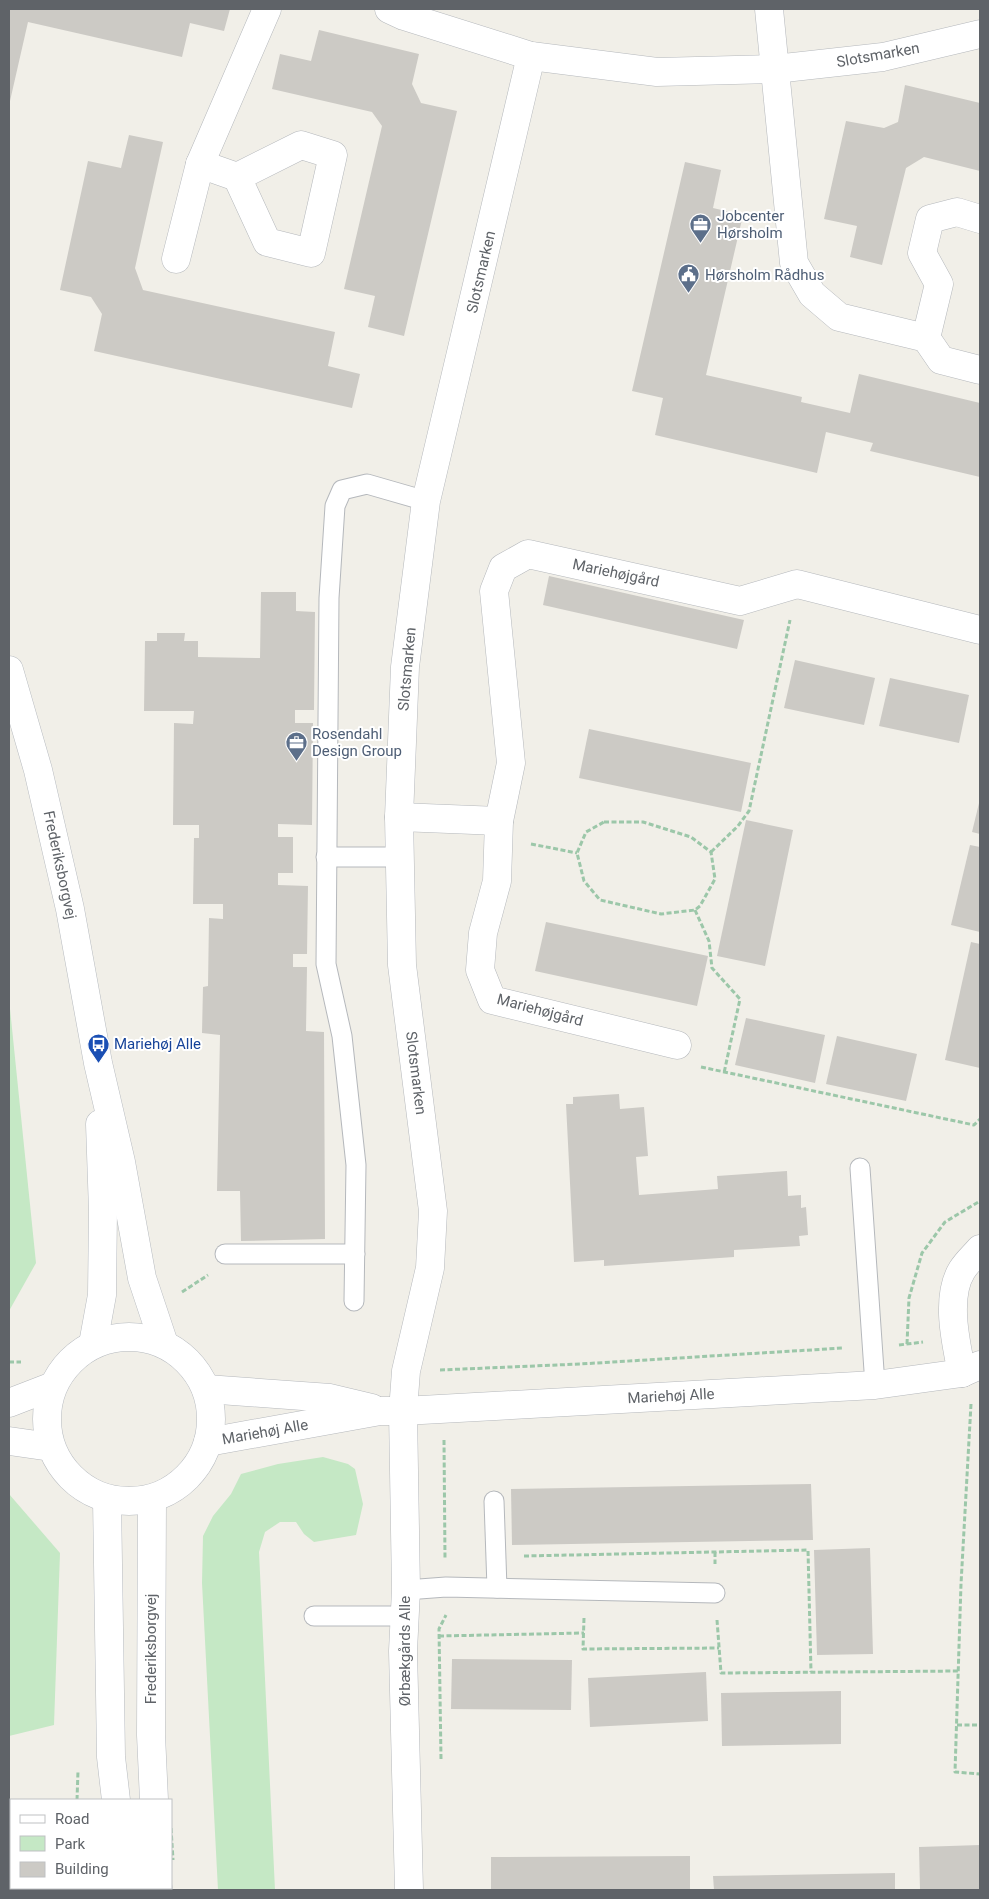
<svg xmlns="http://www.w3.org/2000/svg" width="989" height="1899" font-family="Roboto,sans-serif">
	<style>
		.green { fill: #c5e8c5 }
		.building { fill: #cccac5 }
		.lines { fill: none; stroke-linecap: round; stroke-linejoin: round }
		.lane-casing { stroke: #b5b8bc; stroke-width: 21 }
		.street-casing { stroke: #b5b8bc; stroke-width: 29 }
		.secondary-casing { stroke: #b6babf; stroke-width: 29 }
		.path { stroke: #9cc7a9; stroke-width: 3; stroke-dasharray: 5 2.5; stroke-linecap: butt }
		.lane { stroke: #fff; stroke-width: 19 }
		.street { stroke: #fff; stroke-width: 28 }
		.secondary { stroke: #fff; stroke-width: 28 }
		.labels { text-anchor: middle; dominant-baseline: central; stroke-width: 4; stroke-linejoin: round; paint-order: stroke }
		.street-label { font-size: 15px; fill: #5f6368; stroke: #fff }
		.service-label { font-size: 15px; fill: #4e5e75; stroke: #fff; text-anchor: start }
		.transit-label { font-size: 15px; fill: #164399; stroke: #fff; text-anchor: start }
	</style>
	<rect width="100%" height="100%" fill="#f1efe8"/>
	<g class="green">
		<path d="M9,999L36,1263L9,1311Z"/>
		<path d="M323,1457L348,1464L355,1469L363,1504L356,1535L314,1542L304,1534L296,1522H280L265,1532L259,1552L275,1890H218L202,1583L203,1536L213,1516L231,1494L241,1474L278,1464Z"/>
		<path d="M9,1494L60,1553L54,1725L9,1736Z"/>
	</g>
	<g class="building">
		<path d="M9,9H230L224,31L190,23L182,57L28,22L10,101Z"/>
		<path d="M319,30L419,54L412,84L421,103L457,111L404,336L368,327L375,296L344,289L382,126L372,112L272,89L280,54L311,61Z"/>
		<path d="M905,85L980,103V171L924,157L906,168L882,265L850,257L857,226L824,219L846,121L884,128L898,122Z"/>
		<path d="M129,135L163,142L135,268L143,290L335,332L328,366L360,374L352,408L94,351L102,314L91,297L60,290L88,161L121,168Z"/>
		<path d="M685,162L721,170L713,208L743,215L706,375L802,397L801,402L850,413L859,374L980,403V477L870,451L873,443L826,432L817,473L655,435L663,398L632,391Z"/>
		<path d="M549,576L744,620L737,649L543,605Z"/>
		<path d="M261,592H296V611L315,612L314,710H295V723H313L312,825L278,824V837H293V873H278V885L308,886L307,954H293V967H307L306,1031L324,1032L325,1239L241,1241L240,1191H217L220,1035L202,1033L203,987L208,986L209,918L223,919V904H193L194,838H199V825H173L174,723L193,724L194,711H144L145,641H157V633H185L184,641H198V657L260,658Z"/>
		<path d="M795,660L875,678L864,725L784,708Z"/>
		<path d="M890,678L969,695L959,743L879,726Z"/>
		<path d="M589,729L751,763L741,812L579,778Z"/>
		<path d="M980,799V834L972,832Z"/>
		<path d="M746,820L793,830L765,966L717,956Z"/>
		<path d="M970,845L980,847V932L951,925Z"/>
		<path d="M546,922L708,956L697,1006L535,971Z"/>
		<path d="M971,942L980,944V1068L945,1060Z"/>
		<path d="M746,1018L825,1035L815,1083L735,1065Z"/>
		<path d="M837,1036L917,1054L906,1101L826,1084Z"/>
		<path d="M619,1094L620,1109L644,1107L648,1156L636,1157L639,1195L718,1189L717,1176L787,1171L788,1196L801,1195V1208L806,1207L808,1235L799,1236L800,1246L734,1250V1257L604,1266V1260L574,1262L566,1104H573V1097Z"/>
		<path d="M811,1484L813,1540L512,1545L511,1489Z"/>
		<path d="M870,1548L873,1654L817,1655L814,1550Z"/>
		<path d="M452,1659L572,1660L571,1710L451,1709Z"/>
		<path d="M706,1672L708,1721L590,1727L588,1678Z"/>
		<path d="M841,1691V1744L722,1746L721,1693Z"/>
		<path d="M980,1845V1890H920L919,1847Z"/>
		<path d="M690,1856V1890H491V1857Z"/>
		<path d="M895,1873V1890H714L713,1876Z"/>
	</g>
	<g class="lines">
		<defs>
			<g id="lane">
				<path d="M326,857H400"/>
				<path d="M860,1168L875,1385"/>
				<path d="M225,1254H355"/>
				<path d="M354,1301L356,1165L342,1036L326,964L329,598L335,506L342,490L367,484L426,501"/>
				<path d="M494,1501L497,1588"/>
				<path d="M406,1590L446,1587L715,1593"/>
				<path d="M314,1616H404"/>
			</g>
			<g id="street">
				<path d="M389,9L404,16L531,56L657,72L775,69L883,57L980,34"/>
				<path d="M769,9L794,263L812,294L839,317L926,338L941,360L980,370"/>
				<path d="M200,164L237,177L267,242L311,253L333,155L301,145L237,177"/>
				<path d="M176,259L200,164L267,9"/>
				<path d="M926,338L939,284L922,253L930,219L957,212L980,219"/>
				<path d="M399,817L499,821L497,881L483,933L480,970L492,1000L677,1045"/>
				<path d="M499,821L511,763L494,591L503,568L528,554L740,601L797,584L980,630"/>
				<path d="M962,1373C956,1344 945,1297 962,1270C967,1262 974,1256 980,1249"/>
				<path d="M206,1389L330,1398L372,1408"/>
				<path d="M9,1403L53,1386"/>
				<path d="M9,1441L51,1447"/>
				<path d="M208,1442L380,1411H403L875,1385L962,1373L980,1365"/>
				<path d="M409,1890L403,1651L406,1590L403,1411L406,1371L430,1268L433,1211L402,965L399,817L405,667L426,501L531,56"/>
			</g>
			<g id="secondary">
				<path d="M9,670L38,770L70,909L98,1063L121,1162L142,1278L164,1344"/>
				<circle cx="129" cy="1419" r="82"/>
				<path d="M93,1344L102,1295L103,1211L100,1124"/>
				<path d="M107,1499L111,1757L116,1800"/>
				<path d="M152,1499L151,1735L154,1800"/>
				<path d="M127,1888V1890"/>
				<path d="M158,1888V1890"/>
			</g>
		</defs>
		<use href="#lane" class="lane-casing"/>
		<use href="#street" class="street-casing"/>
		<use href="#secondary" class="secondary-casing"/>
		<g class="path">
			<path d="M604,822H643L691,837L711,852L715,879L700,906L695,910L661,914L600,900L584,881L577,853L586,832Z"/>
			<path d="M531,844L577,853"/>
			<path d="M711,852L738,826L749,811L790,620"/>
			<path d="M695,910L709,941L712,968L740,999L724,1073"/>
			<path d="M701,1067L974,1125L980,1119"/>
			<path d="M182,1292L208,1275"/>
			<path d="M907,1344L909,1298L922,1253L945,1222L980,1201"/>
			<path d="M899,1345L923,1342"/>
			<path d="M9,1362H21"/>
			<path d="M440,1370L580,1364L843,1348"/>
			<path d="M971,1404L961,1584L955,1772L980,1774"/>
			<path d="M444,1440L445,1559"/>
			<path d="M715,1552V1564"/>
			<path d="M524,1556L808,1550L811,1672"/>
			<path d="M584,1618L583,1649L719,1648"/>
			<path d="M717,1620L721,1673L959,1671"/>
			<path d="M439,1636L584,1633"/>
			<path d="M957,1725H980"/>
			<path d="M441,1759L439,1629L446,1615"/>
			<path d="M77,1800L78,1771"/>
			<path d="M171,1828L173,1860"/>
			<path d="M66,1890V1888"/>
		</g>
		<use href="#lane" class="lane"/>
		<use href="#street" class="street"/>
		<use href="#secondary" class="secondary"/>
	</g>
	<defs>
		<symbol id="office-pin" viewBox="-11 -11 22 30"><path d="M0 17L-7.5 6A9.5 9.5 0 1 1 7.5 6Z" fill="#5c6f8a" stroke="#fff"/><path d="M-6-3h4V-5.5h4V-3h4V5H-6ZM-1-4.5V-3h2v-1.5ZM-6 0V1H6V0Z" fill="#fff"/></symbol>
		<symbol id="civic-pin" viewBox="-11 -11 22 30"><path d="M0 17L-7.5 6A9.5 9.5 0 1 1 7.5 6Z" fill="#5c6f8a" stroke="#fff"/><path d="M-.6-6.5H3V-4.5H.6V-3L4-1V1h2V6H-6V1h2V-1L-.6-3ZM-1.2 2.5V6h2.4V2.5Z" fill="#fff"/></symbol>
		<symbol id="bus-pin" viewBox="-11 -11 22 30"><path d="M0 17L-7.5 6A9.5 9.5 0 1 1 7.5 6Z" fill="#1a4fb4" stroke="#fff"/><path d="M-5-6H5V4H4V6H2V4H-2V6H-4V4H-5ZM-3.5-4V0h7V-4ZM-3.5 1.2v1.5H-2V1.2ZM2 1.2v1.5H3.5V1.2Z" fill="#fff"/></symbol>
	</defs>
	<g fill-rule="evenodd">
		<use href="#office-pin" x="688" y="212" width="25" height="34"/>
		<use href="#civic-pin" x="676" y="262" width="25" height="34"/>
		<use href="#office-pin" x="284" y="730" width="25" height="34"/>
		<use href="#bus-pin" x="86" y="1032" width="25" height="34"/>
	</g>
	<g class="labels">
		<g class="street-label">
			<text transform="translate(878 55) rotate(-10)">Slotsmarken</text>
			<text transform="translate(481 272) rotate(-77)">Slotsmarken</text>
			<text transform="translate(616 573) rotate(12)">Mariehøjgård</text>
			<text transform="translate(407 669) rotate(-85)">Slotsmarken</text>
			<text transform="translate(60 865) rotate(78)">Frederiksborgvej</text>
			<text transform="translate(540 1010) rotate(15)">Mariehøjgård</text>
			<text transform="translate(416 1073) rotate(83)">Slotsmarken</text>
			<text transform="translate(671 1396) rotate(-3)">Mariehøj Alle</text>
			<text transform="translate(265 1432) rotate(-10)">Mariehøj Alle</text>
			<text transform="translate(151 1649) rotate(-90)">Frederiksborgvej</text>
			<text transform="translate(405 1651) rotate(-90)">Ørbækgårds Alle</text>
		</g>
		<g class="service-label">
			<text x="717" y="216">Jobcenter<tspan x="717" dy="17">Hørsholm</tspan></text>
			<text x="705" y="275">Hørsholm Rådhus</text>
			<text x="312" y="734">Rosendahl<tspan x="312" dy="17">Design Group</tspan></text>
		</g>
		<g class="transit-label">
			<text x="114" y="1044">Mariehøj Alle</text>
		</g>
	</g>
	<rect width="989" height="1899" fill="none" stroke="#5f6368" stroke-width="20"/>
	<rect x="10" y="1799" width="162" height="90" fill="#ffffff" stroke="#bfc1c3"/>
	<rect x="20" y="1815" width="25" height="8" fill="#ffffff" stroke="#bfc1c3"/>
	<text x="55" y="1824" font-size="15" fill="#5f6368">Road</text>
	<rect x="20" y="1836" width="25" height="15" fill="#c5e8c5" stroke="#bfc1c3"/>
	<text x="55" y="1849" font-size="15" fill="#5f6368">Park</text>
	<rect x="20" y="1862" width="25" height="15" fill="#cccac5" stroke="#bfc1c3"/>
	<text x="55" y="1874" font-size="15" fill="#5f6368">Building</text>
</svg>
